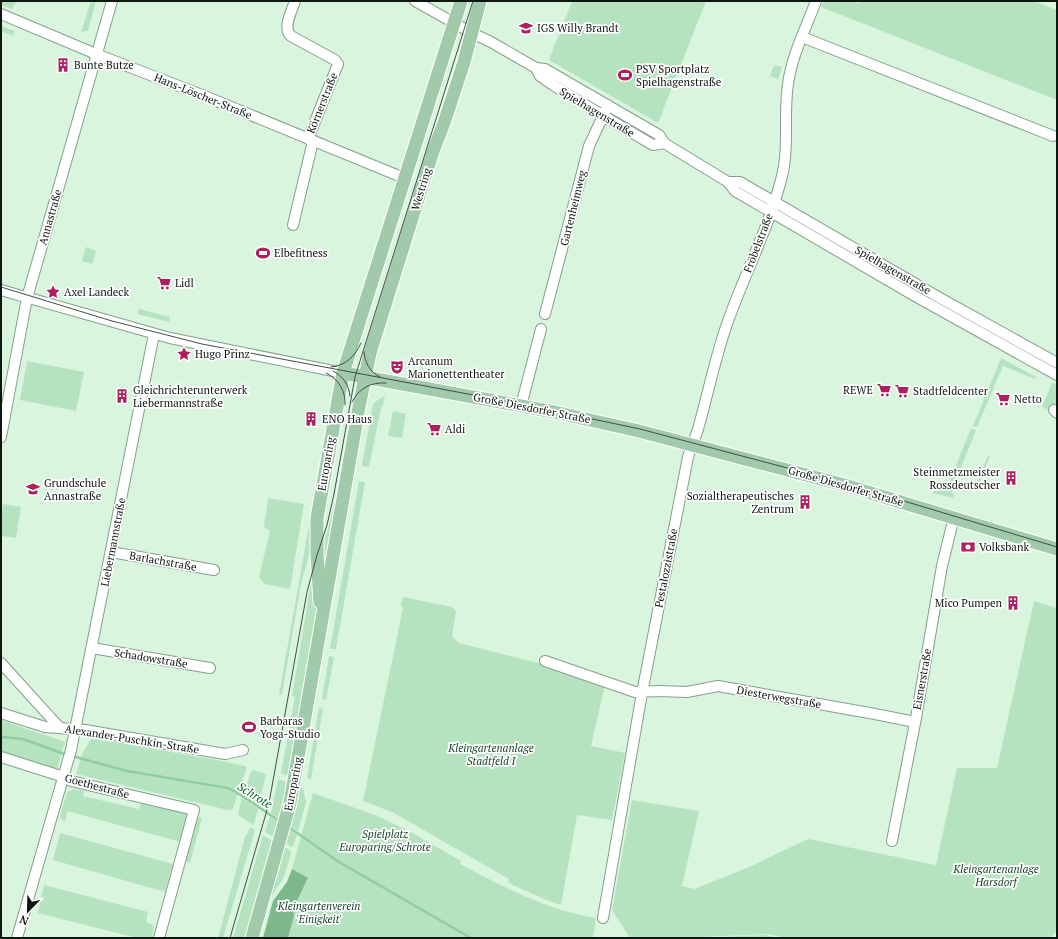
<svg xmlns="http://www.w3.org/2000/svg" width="1058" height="939" font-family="'PT Serif',serif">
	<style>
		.green { fill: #b6e3bf }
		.forest { fill: #7db88b }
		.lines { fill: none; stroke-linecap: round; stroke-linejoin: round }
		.stream { stroke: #91cd9e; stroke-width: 2.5 }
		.minor-casing { stroke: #859f8a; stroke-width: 12 }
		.major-casing { stroke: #fff; stroke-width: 15 }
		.minor { stroke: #fff; stroke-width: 10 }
		.major { stroke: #a0caaa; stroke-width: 13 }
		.tram { stroke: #414f44; stroke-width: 1 }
		.labels { text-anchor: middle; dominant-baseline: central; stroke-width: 3.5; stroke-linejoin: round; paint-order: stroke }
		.poi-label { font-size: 11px; fill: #0d160f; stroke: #fff; text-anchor: start }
		.street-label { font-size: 11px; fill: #0d160f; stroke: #fff }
		.park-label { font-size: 11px; font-style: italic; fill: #113e20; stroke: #fff }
		.water-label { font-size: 12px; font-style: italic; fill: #02672f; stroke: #fff }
	</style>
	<rect width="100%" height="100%" fill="#d9f5de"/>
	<g class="green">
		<path d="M1,1H17L12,9L1,5Z"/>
		<path d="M91,1H96L88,31L81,32Z"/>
		<path d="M572,1H706L658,123L549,60Z"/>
		<path d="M824,1H851L858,3L865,1H1034L1057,10V100L821,7Z"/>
		<path d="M1,26L15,31L13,36L1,31Z"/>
		<path d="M774,65L782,67L778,79L770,76Z"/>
		<path d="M86,247L96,251L92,264L82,261Z"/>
		<path d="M139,309L170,317L169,322L137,314Z"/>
		<path d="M1001,358L1036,377L1035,379L1003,366L977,427L973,426Z"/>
		<path d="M27,361L84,372L76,411L20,400Z"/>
		<path d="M1052,383L1057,384V413L1042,407Z"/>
		<path d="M385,396L383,405L381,408L369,467H365L362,465L373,404L379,399Z"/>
		<path d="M393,411L406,414L402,438L388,436Z"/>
		<path d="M971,428L976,430L951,493L954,494L953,498L933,493L934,489L941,488L946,491Z"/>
		<path d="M988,455L990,456L978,487L976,486Z"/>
		<path d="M321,457L322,459L311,548L301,584L282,695H279Z"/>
		<path d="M359,481L365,482L336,649H330Z"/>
		<path d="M336,496L339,497L324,581L321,552L329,525Z"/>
		<path d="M268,498L304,504L290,589L264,584L259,577L270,531L264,527Z"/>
		<path d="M3,504L21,507L16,538L1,536V516Z"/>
		<path d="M313,575L317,616L290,777L281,773L295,697L292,696L309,594Z"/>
		<path d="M403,597L452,607L456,611L452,637L459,643L546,665L605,685L591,746L625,753L612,820L577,815L561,905L546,900L513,885L508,882L509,879L392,812L363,801L403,608L401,606Z"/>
		<path d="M1034,601L1057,608V930L1051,938H786L768,934L677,938H630L612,910L632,800L699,811L682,886L694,889L747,868L808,839L936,865L957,768H997Z"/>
		<path d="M329,656L334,657L326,700L322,699Z"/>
		<path d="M319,708L323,709L311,779L307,778Z"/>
		<path d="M1,720L65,742L57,770L1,751Z"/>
		<path d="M92,738L217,760L245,766L247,767L233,808L231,810H228L76,774L83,752Z"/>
		<path d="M253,770L266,774L259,805L244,794L250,774Z"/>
		<path d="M278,779L289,783L280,819L271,813Z"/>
		<path d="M298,786L303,788L306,802L298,831L290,826Z"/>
		<path d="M74,789L84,791L83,796L139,809L141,802L189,813L181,842L67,811L65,822L63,821L60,816L67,792Z"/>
		<path d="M313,793L375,815L409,831L461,861L460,864C504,887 546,910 596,918L593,938H288L294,916L293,909L308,879L292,869Z"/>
		<path d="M242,798L258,809L254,825L239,816L238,813Z"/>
		<path d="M196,816L202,818L190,863L184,861Z"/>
		<path d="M270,816L279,823L275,838L265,832Z"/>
		<path d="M251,827L255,830L223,938H218L245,837Z"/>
		<path d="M289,829L297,835L293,846L291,847L284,843Z"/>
		<path d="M60,833L173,864L165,892L53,860Z"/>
		<path d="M263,835L274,842L246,938H233Z"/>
		<path d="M283,847L290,850L291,854L284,877L270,899Z"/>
		<path d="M44,885L148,912L146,922L154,925L152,938H137L38,913Z"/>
		<path d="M766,935L778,938H695H696Z"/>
	</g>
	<path class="forest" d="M292,869L308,878L293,909L294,916L288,938H263L273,901L287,882Z"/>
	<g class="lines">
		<g class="stream">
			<path d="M1,737L23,739L67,755"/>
			<path d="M72,756L127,771L228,788L236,792L281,822"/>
			<path d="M287,826L339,862L471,938"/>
		</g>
		<defs>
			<g id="minor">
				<path d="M295,1C292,11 282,28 291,36L335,60L338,64L308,139"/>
				<path d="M415,1L472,33L491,42L536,68L545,69L659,135L664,143L728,182L735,191L915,296L1057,375"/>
				<path d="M1,14L96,54L207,97L404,178"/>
				<path d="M802,37L1053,136"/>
				<path d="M536,68L540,76L553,85L612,121L653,145L664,143"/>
				<path d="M728,182H740L940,298L1057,363"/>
				<path d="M293,225L313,141"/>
				<path d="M1,290L170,338L343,373"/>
				<path d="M545,314L589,146L608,105"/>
				<path d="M521,406L541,329"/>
				<path d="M1054,410L1057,413"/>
				<path d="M1,437L27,298L112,1"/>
				<path d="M111,552L214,570"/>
				<path d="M92,648L210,668"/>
				<path d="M545,661L635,692L658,691L687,692L718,686L875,714L915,722"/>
				<path d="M1,663L60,728"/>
				<path d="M1,713L45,727L85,730L225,754L243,750"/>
				<path d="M1,757L64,777L71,781L194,810L159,938"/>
				<path d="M892,841L916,718L942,566L954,517"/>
				<path d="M603,918L642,693L688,457C691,447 695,438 698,429C708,394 715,358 727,324C744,275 768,230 781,180C790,148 783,115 788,84C792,55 806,28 816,1"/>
				<path d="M17,938L71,750L154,334"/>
			</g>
			<g id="major">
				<path d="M343,373L554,412L639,431L844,485L1057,549"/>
				<path d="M320,602L317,555V518L343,373L461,1"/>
				<path d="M252,938L290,803L359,407L370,353L432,154L444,123L464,62L480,1"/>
			</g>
		</defs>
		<use href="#minor" class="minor-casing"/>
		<use href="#major" class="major-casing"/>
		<use href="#minor" class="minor"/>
		<use href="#major" class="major"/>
		<g class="tram">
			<path d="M1,287L112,321L202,344L521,404L640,429L844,483L1057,547"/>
			<path d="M364,352C365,363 370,372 380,377"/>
			<path d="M331,367C346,366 355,356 361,343"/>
			<path d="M333,371C343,376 349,385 350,396"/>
			<path d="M326,373C339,379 346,392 345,405"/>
			<path d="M352,402C359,388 371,382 386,383"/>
			<path d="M230,938L269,803L307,592L317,555L327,525L334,494L355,377L473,1"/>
		</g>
	</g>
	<defs>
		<symbol id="school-bare" viewBox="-9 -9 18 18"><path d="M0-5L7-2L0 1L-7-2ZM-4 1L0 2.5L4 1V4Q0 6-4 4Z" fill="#ad205d" stroke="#fff" stroke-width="2.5" paint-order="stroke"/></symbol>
		<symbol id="building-bare" viewBox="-9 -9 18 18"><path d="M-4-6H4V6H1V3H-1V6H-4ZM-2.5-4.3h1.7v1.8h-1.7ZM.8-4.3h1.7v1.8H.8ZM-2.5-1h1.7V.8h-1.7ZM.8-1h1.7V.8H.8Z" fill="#ad205d" stroke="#fff" stroke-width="2.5" paint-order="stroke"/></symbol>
		<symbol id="stadium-bare" viewBox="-9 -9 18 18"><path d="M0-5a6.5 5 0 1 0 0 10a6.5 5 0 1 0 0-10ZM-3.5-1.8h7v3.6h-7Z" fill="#ad205d" stroke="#fff" stroke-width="2.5" paint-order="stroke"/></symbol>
		<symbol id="supermarket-bare" viewBox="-9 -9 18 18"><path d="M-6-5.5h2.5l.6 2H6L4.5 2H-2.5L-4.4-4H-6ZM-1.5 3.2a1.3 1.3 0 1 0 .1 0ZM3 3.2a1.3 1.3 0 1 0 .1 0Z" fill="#ad205d" stroke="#fff" stroke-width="2.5" paint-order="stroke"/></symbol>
		<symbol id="sight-bare" viewBox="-9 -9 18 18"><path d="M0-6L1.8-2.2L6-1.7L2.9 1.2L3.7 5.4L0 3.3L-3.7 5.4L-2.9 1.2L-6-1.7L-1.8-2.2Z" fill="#ad205d" stroke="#fff" stroke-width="2.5" paint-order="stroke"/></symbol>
		<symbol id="theatre-bare" viewBox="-9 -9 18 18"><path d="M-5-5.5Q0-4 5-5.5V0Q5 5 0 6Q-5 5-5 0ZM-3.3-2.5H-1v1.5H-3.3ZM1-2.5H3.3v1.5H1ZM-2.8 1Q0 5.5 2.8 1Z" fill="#ad205d" stroke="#fff" stroke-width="2.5" paint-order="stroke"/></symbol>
		<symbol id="bank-bare" viewBox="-9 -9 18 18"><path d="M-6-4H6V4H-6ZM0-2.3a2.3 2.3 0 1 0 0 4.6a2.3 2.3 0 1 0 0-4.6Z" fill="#ad205d" stroke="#fff" stroke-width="2.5" paint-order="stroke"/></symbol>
	</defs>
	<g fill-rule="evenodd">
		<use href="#school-bare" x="516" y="18" width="20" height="20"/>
		<use href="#building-bare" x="53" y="55" width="20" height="20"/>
		<use href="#stadium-bare" x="615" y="65" width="20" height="20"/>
		<use href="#stadium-bare" x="253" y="243" width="20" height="20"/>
		<use href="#supermarket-bare" x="154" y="273" width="20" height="20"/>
		<use href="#sight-bare" x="43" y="282" width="20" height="20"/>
		<use href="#sight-bare" x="174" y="344" width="20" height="20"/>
		<use href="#theatre-bare" x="387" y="357" width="20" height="20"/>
		<use href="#supermarket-bare" x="874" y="380" width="20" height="20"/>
		<use href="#supermarket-bare" x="892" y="381" width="20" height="20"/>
		<use href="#building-bare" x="112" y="386" width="20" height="20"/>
		<use href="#supermarket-bare" x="993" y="389" width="20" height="20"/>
		<use href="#building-bare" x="301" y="409" width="20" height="20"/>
		<use href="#supermarket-bare" x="424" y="419" width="20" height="20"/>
		<use href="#building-bare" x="1001" y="468" width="20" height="20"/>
		<use href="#school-bare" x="23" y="479" width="20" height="20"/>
		<use href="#building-bare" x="795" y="492" width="20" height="20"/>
		<use href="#bank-bare" x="958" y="537" width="20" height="20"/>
		<use href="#building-bare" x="1003" y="593" width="20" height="20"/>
		<use href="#stadium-bare" x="239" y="717" width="20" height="20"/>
	</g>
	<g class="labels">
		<g class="poi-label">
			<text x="537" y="28">IGS Willy Brandt</text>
			<text x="74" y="65">Bunte Butze</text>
			<text x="636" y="69">PSV Sportplatz<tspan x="636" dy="13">Spielhagenstraße</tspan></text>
			<text x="274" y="253">Elbefitness</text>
			<text x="175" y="283">Lidl</text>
			<text x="64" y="292">Axel Landeck</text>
			<text x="195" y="354">Hugo Prinz</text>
			<text x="408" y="361">Arcanum<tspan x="408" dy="13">Marionettentheater</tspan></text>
			<text x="133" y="390">Gleichrichterunterwerk<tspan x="133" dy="13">Liebermannstraße</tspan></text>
			<text x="873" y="390" text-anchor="end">REWE</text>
			<text x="913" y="391">Stadtfeldcenter</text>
			<text x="1014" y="399">Netto</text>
			<text x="322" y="419">ENO Haus</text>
			<text x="445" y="429">Aldi</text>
			<text x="1000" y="472" text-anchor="end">Steinmetzmeister<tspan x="1000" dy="13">Rossdeutscher</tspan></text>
			<text x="44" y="483">Grundschule<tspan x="44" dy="13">Annastraße</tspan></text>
			<text x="794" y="496" text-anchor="end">Sozialtherapeutisches<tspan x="794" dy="13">Zentrum</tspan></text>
			<text x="979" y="547">Volksbank</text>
			<text x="1002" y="603" text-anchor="end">Mico Pumpen</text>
			<text x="260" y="721">Barbaras<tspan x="260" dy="13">Yoga-Studio</tspan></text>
		</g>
		<g class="street-label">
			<text transform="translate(203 96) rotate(22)">Hans-Löscher-Straße</text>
			<text transform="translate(322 103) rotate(-68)">Körnerstraße</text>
			<text transform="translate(597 112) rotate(31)">Spielhagenstraße</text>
			<text transform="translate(421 189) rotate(-73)">Westring</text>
			<text transform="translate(573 208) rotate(-76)">Gartenheimweg</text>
			<text transform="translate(50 217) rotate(-74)">Annastraße</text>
			<text transform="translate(758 243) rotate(-69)">Fröbelstraße</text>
			<text transform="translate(893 270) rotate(30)">Spielhagenstraße</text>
			<text transform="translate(532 408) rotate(11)">Große Diesdorfer Straße</text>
			<text transform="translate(326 464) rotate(-80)">Europaring</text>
			<text transform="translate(846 486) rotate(16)">Große Diesdorfer Straße</text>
			<text transform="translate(113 542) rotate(-79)">Liebermannstraße</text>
			<text transform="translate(163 561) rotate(10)">Barlachstraße</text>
			<text transform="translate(666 568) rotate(-79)">Pestalozzistraße</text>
			<text transform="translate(151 658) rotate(9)">Schadowstraße</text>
			<text transform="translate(922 679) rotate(-80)">Eisnerstraße</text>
			<text transform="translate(779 697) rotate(10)">Diesterwegstraße</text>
			<text transform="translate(132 739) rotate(9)">Alexander-Puschkin-Straße</text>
			<text transform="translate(293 784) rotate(-79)">Europaring</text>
			<text transform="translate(97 786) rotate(15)">Goethestraße</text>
		</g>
		<g class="park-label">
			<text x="491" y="748">Kleingartenanlage<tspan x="491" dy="13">Stadtfeld I</tspan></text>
			<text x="385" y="834">Spielplatz<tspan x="385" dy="13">Europaring/Schrote</tspan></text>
			<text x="996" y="869">Kleingartenanlage<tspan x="996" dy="13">Harsdorf</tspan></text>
			<text x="319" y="906">Kleingartenverein<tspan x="319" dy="13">'Einigkeit'</tspan></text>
		</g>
		<g class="water-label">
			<text transform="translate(255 795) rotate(32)">Schrote</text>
		</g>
	</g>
	<rect width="1058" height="939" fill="none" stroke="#0d160f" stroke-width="4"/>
	<g transform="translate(28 911) rotate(203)" stroke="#ffffff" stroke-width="3" paint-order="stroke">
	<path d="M0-3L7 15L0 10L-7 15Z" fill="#0d160f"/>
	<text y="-6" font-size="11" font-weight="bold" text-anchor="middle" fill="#0d160f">N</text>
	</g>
</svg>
